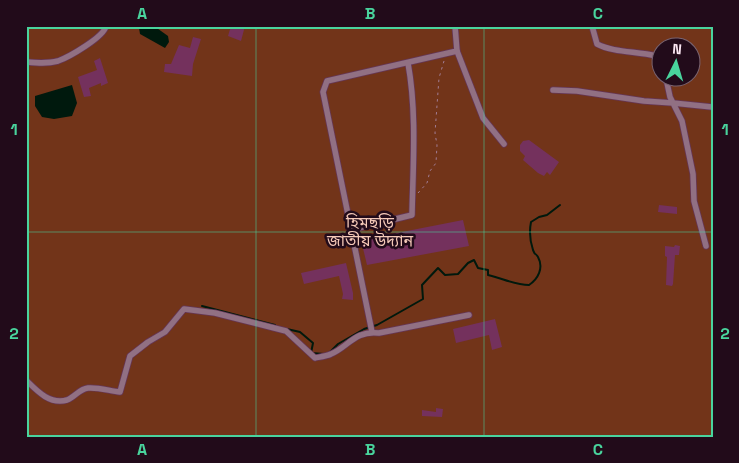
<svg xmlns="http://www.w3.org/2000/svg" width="739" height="463" font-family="'Space Grotesk','Noto Sans Bengali',sans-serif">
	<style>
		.green { fill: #723419; fill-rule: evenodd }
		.water { fill: #00190d }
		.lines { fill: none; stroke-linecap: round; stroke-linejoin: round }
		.stream { stroke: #00190d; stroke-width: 2 }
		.building { fill: #74315d }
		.street-casing { stroke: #653656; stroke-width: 7 }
		.path { stroke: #a27d95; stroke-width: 1; stroke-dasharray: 2.5 4; stroke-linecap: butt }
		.street { stroke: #917083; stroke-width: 5.5 }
		.grid { fill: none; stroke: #49d49d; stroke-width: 1; stroke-opacity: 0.55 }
		.labels { text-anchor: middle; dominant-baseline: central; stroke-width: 5; stroke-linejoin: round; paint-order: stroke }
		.park-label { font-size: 16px; fill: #f5c9b8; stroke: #220b1a }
		.neatline { fill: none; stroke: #49d49d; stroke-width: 2 }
		.grid-label { font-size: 16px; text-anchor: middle; font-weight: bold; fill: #49d49d }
	</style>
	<rect width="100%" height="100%" fill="#491538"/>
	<path class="green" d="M26,26H713V437H26ZM662,48H692V78H662Z"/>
	<g class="water">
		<path d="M141,26H154L168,36L169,42L165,48L140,34L139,28Z"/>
		<path d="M72,85L77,103L72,116L54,119L42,117L35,106V96Z"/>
	</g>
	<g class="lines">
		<g class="stream">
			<path d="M202,306L275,325"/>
			<path d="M287,329L300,332L313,343L311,353L324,354"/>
			<path d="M330,352L338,344L364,329L377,325L423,299L422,285L438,268L445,275L458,274L468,263L474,260L478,268L488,270V275C502,278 515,285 529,285C538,279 544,268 538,257C534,251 536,257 533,250C530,241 529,232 531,222L539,217L547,215L560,205"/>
		</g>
	</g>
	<g class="building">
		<path d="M231,26H245L241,41L228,36Z"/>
		<path d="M193,37L201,39L193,64L192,76L164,72L165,64H171L179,45L190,48Z"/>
		<path d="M100,58L108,83L101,86V83L89,88L91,96L84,97L78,77L97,70L94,61Z"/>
		<path d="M529,140L559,162L550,175L547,172L544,176L538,173L523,160L525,156L520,151V145L523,141Z"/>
		<path d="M659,205L677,207V214L658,212Z"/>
		<path d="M463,220L469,246L367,265L361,240Z"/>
		<path d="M675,245L680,246L679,255H675L673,284L672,286L666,285L667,257L665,256V246L674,247Z"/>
		<path d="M346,263L353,293V300L342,299L343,294L339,276L304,284L301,273Z"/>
		<path d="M495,319L502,347L492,350L489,335L456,343L453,329Z"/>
		<path d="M436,408L443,409L442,417L422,416V410L436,412Z"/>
	</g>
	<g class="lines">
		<defs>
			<g id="street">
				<path d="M592,26L597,44C614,53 637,51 656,56L662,65"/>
				<path d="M457,51L483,118L504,144"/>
				<path d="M26,62C37,63 47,64 58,61C69,57 104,37 106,26"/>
				<path d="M666,78L670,97L673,103L712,107"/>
				<path d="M553,90L577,91L644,101L673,103L682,121L693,174L694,201L706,246"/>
				<path d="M350,230L412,215C413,165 417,113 408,63"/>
				<path d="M372,332L323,92L327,81L457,51L455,26"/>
				<path d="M26,380C37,391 50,405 67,400C75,397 79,389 88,388C98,387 110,391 120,392L130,356L148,342L165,332L184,309L215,313L286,331L315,358C320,357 327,356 331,354C348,347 355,330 379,333L469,315"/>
			</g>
		</defs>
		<use href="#street" class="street-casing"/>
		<path class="path" d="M418,193L427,183L430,171L436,163L437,145L435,133L439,78L444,61"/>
		<use href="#street" class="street"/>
	</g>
	<path class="grid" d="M256,26V437M484,26V437M26,232H713"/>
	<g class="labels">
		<g class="park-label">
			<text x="370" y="222">হিমছড়ি<tspan x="370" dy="18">জাতীয় উদ্যান</tspan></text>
		</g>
	</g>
	<rect width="739" height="463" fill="none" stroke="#220b1a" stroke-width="55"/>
	<g transform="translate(676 62) rotate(5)"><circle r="24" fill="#220b1a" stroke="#796370"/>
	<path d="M0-4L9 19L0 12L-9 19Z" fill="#49d49d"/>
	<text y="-8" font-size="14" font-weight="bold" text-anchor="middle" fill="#fbe6f2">N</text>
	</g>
	<rect x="28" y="28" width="684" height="408" class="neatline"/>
	<g class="grid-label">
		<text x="142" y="19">A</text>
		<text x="370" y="19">B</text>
		<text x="598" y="19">C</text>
		<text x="14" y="135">1</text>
		<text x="725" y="135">1</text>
		<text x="14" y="339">2</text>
		<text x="725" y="339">2</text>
		<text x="142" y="455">A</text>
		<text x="370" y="455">B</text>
		<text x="598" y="455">C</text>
	</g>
</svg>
